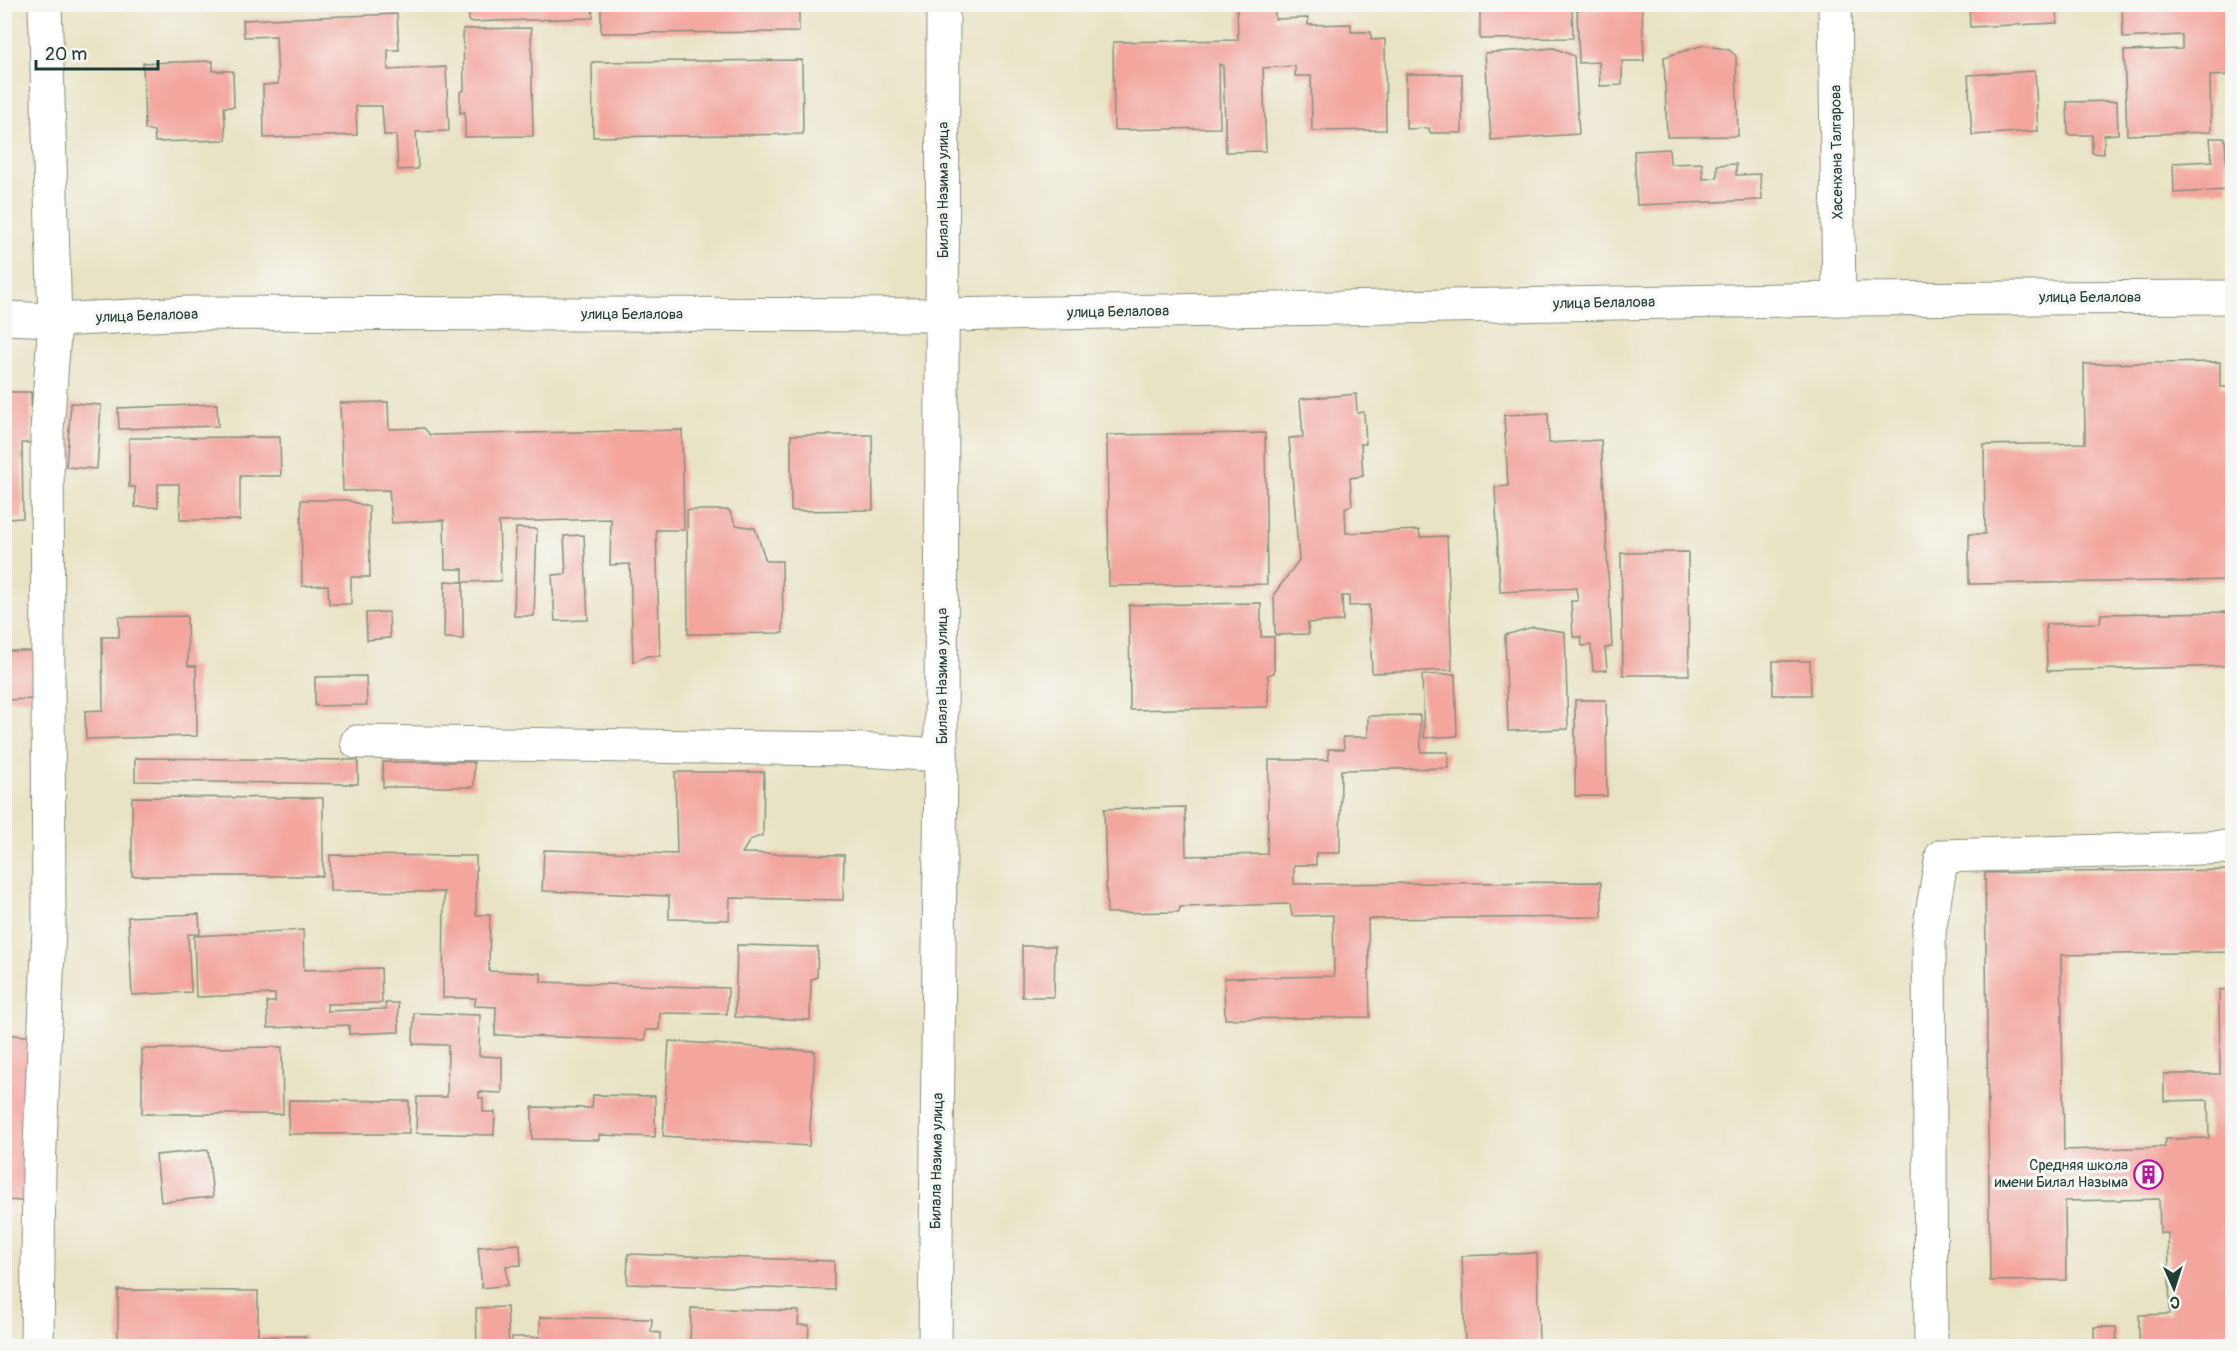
<svg xmlns="http://www.w3.org/2000/svg" width="2237" height="1351" font-family="Pangolin,sans-serif">
	<style>
		.building { fill: #f3a59e }
		.lines { fill: none; stroke-linecap: round; stroke-linejoin: round }
		.minor-casing { stroke: #84907c; stroke-width: 35 }
		.minor { stroke: #fff; stroke-width: 33 }
		.labels { text-anchor: middle; dominant-baseline: central; stroke-width: 6; stroke-linejoin: round; paint-order: stroke }
		.street-label { font-size: 15px; fill: #1f3d34; stroke: #f6f6f2 }
		.poi-label { font-size: 15px; fill: #1f3d34; stroke: #f6f6f2; text-anchor: end }
	</style>
	<rect width="100%" height="100%" fill="#f6f6f2"/>
	<filter id="ink" filterUnits="userSpaceOnUse"><feTurbulence type="fractalNoise" baseFrequency=".0167" numOctaves="2"/><feDisplacementMap in="SourceGraphic" scale="12" xChannelSelector="R" yChannelSelector="G"/><feConvolveMatrix kernelMatrix="1 2 1 2 8 2 1 2 1" color-interpolation-filters="sRGB"/></filter>
	<filter id="wash" filterUnits="userSpaceOnUse"><feTurbulence type="fractalNoise" baseFrequency=".008" numOctaves="4" result="noise"/><feDisplacementMap in="SourceGraphic" scale="24" xChannelSelector="R" yChannelSelector="G"/><feGaussianBlur stdDeviation="1.35" result="paint"/><feColorMatrix in="noise" values="0 0 0 0 0 0 0 0 0 0 0 0 0 0 0 0 0 1.4 0 .05"/><feComposite in="paint" operator="in"/></filter>
	<g filter="url(#wash)">
		<rect width="100%" height="100%" fill="#e9e3c5"/>
		<g id="blocks">
			<g class="building">
				<path d="M312,4H330V6L313,7Z"/>
				<path d="M468,4H592L593,18L469,22Z"/>
				<path d="M601,4H799V32L601,33Z"/>
				<path d="M1480,4H1572L1573,38L1480,39Z"/>
				<path d="M2122,4H2232V75L2210,76L2211,132L2127,135L2124,51L2182,49V35L2123,38Z"/>
				<path d="M1969,5H2056L2057,23L1970,27Z"/>
				<path d="M1275,6V19L1308,18V25L1351,24V32H1371V40L1385,39L1386,130L1312,131L1311,76H1295V66L1263,68L1266,151L1226,152L1223,66L1219,64L1220,128L1114,130L1113,42L1238,40L1237,8Z"/>
				<path d="M1642,8L1644,61H1622V85L1600,86L1599,62L1579,63L1577,10Z"/>
				<path d="M397,14L399,50H388V70L446,67L449,131L416,132L418,169L398,170L396,135H384L382,106H356L357,135L264,138L263,85L278,84L276,36L244,37L243,20Z"/>
				<path d="M531,28L533,136L465,137V112L460,113V92L464,90L463,29Z"/>
				<path d="M1704,45L1729,50L1736,56L1738,136L1667,137L1664,57Z"/>
				<path d="M1554,48L1574,56L1579,134L1491,140L1485,53Z"/>
				<path d="M802,60L803,134L593,137L592,62Z"/>
				<path d="M213,61V71H233L234,107H224L226,140L155,142L154,131L145,129L143,63Z"/>
				<path d="M2035,71L2038,131L1972,135L1968,75Z"/>
				<path d="M1406,74H1462V133H1430L1429,128L1406,129Z"/>
				<path d="M2232,84V137H2229L2227,97Z"/>
				<path d="M2117,101L2118,134L2104,135V154L2092,153V135H2068L2067,102Z"/>
				<path d="M2210,138H2225L2228,190L2174,193L2173,163L2212,161Z"/>
				<path d="M1669,149L1670,164L1702,163L1703,179L1717,178V165L1736,164V175L1760,174L1762,200L1637,205L1634,151Z"/>
				<path d="M2220,362V387H2232V422H2228V445L2232,444V580L1969,584V534H1985L1984,445L2085,443L2084,364Z"/>
				<path d="M4,392H31L32,443H22L23,518L4,519Z"/>
				<path d="M1356,394L1357,413L1364,412L1366,444H1361L1363,476L1350,478L1352,505L1345,509L1346,533L1419,530L1420,537L1447,536L1452,670L1372,673L1369,605L1349,606V596H1342L1343,621L1308,623L1309,634L1275,635L1274,594L1299,560L1289,438L1303,437L1300,399Z"/>
				<path d="M388,402L389,429L424,428L430,435L682,430L684,530H656L660,656H647L633,662L630,564L610,565L611,519L499,522L501,581L463,582V569H445L444,520L392,523L389,490L343,491L340,403Z"/>
				<path d="M71,403L101,405L97,469L66,467Z"/>
				<path d="M217,404L218,426L119,429L118,408Z"/>
				<path d="M1548,413L1549,443L1601,440L1612,647L1605,648L1607,670L1593,671L1591,645L1582,646L1581,637H1573L1571,601H1578L1576,588L1500,592L1495,487L1508,486L1504,415Z"/>
				<path d="M1265,433L1267,584L1109,586L1107,435Z"/>
				<path d="M791,435H872L873,510L791,511Z"/>
				<path d="M280,437L281,476H240V520H180L179,484H158V507H135V487H129V438Z"/>
				<path d="M301,500H347L369,507L370,577H351V604H329L328,585L302,586Z"/>
				<path d="M687,510H729L736,525L755,528L766,561H782L783,633L688,634Z"/>
				<path d="M516,528L537,529L534,616H514Z"/>
				<path d="M584,535L588,620L555,621L552,575L566,574L564,536Z"/>
				<path d="M1688,552L1689,675H1623L1621,553Z"/>
				<path d="M445,581L463,582V639L444,638Z"/>
				<path d="M1261,603V637H1274V673L1268,675V707L1130,710L1129,605Z"/>
				<path d="M389,612L390,638L367,640L366,613Z"/>
				<path d="M2232,612V666L2047,671L2046,624L2100,623L2101,614Z"/>
				<path d="M187,616L188,666H196L197,736L86,739L85,711L103,710L102,637H119V617Z"/>
				<path d="M1533,627L1565,632L1568,729L1508,731L1505,635Z"/>
				<path d="M4,651H34L36,699L4,700Z"/>
				<path d="M1773,661H1810L1811,695H1773Z"/>
				<path d="M1455,674L1457,736L1424,738L1422,675Z"/>
				<path d="M366,676L367,705L315,706V677Z"/>
				<path d="M1575,700H1606L1607,796H1575Z"/>
				<path d="M1420,715L1421,752H1448V768L1341,770L1340,853H1316V865H1294V884L1601,882L1602,917L1368,919L1370,1017L1225,1019L1224,978L1334,976L1333,915L1292,916L1290,904L1180,907L1179,912L1107,913L1104,809L1185,807L1186,856L1267,854L1269,760H1329L1328,749H1344L1343,737H1368V716Z"/>
				<path d="M135,758L358,760V784L135,781Z"/>
				<rect x="383" y="762" width="91" height="25"/>
				<path d="M675,772H764L763,835L750,840L742,853L844,855L843,900L730,898L729,920L669,919V896L542,891L544,850L677,854Z"/>
				<path d="M132,797L323,798V876H132Z"/>
				<path d="M330,855L476,856V915H490L489,971L541,973V982L728,988L727,1014L660,1013L659,1030H646L645,1040L495,1035L496,1007L474,1006L476,998H443L444,892L330,891Z"/>
				<path d="M2232,870V952L2061,955L2064,1150L2165,1147V1139L2209,1138L2208,1100L2164,1101V1074H2220L2219,990L2232,989V1346H2139V1315L2170,1314L2168,1233H2160L2159,1199L2065,1201L2066,1280L1990,1281L1985,873Z"/>
				<path d="M199,914L200,934H188L191,992L132,995L128,917Z"/>
				<path d="M303,930L304,970L381,968L382,1003L327,1004V1011L386,1009L385,1003H398L399,1032L349,1034V1025L268,1028L267,1002H275V994L196,997L194,936Z"/>
				<path d="M737,945L818,947L817,977L811,980L810,1020L735,1017Z"/>
				<path d="M1022,946H1055L1054,997H1022Z"/>
				<path d="M414,1013L480,1015L479,1056L502,1057V1093L479,1092V1098H483V1112H495L494,1135L416,1133L417,1097H447L448,1045L413,1044Z"/>
				<path d="M4,1034L35,1037L23,1201L4,1200Z"/>
				<path d="M669,1041L815,1051L809,1146L663,1136Z"/>
				<path d="M282,1047L283,1114H142V1049Z"/>
				<path d="M593,1095L655,1096V1137L599,1135V1140L532,1139V1107L592,1108Z"/>
				<path d="M289,1100L409,1101V1134H288Z"/>
				<path d="M208,1150L213,1197L161,1202L156,1155Z"/>
				<path d="M520,1244L521,1265L506,1266L508,1285L482,1288L478,1247Z"/>
				<path d="M1537,1253L1539,1346H1465L1462,1256Z"/>
				<path d="M628,1254L834,1261V1290L627,1284Z"/>
				<path d="M118,1290L258,1291V1336H305V1344L373,1343V1346H118Z"/>
				<path d="M507,1307L509,1346H477L476,1308Z"/>
				<path d="M691,1308L799,1311L798,1325H809L808,1346H690Z"/>
				<path d="M540,1317L652,1319L651,1332L660,1333V1346H512V1337H540Z"/>
				<path d="M2094,1327H2116L2117,1346H2094Z"/>
			</g>
		</g>
	</g>
	<g filter="url(#ink)">
		<use href="#blocks" fill-opacity="0" stroke="#84907c" stroke-width="1.5"/>
		<g class="lines">
			<defs>
				<g id="minor">
					<path d="M1835,4L1839,299"/>
					<path d="M4,318L55,320L191,313L943,315L1839,299L2232,297"/>
					<path d="M357,742L846,749L941,755"/>
					<path d="M37,1346L39,1169L49,928L47,430L55,320L45,4"/>
					<path d="M935,1346L941,755L943,4"/>
					<path d="M1931,1346L1929,931L1942,856L2232,847"/>
				</g>
			</defs>
			<use href="#minor" class="minor-casing"/>
			<use href="#minor" class="minor"/>
		</g>
	</g>
	<defs>
		<symbol id="building-ring" viewBox="-11 -11 22 22"><circle r="9.5" fill="#f6f6f2" stroke="#b5179e" stroke-width="1.5"/><path d="M-4-6H4V6H1V3H-1V6H-4ZM-2.5-4.3h1.7v1.8h-1.7ZM.8-4.3h1.7v1.8H.8ZM-2.5-1h1.7V.8h-1.7ZM.8-1h1.7V.8H.8Z" fill="#b5179e"/></symbol>
	</defs>
	<g fill-rule="evenodd">
		<use href="#building-ring" x="2132" y="1158" width="33" height="33"/>
	</g>
	<g class="labels">
		<g class="street-label">
			<text transform="translate(1837 152) rotate(-91)">Хасенхана Талгарова</text>
			<text transform="translate(943 190) rotate(-90)">Билала Назима улица</text>
			<text x="2090" y="297">улица Белалова</text>
			<text transform="translate(1604 303) rotate(-1)">улица Белалова</text>
			<text transform="translate(1118 312) rotate(-1)">улица Белалова</text>
			<text x="632" y="314">улица Белалова</text>
			<text transform="translate(147 316) rotate(-2)">улица Белалова</text>
			<text transform="translate(942 676) rotate(-90)">Билала Назима улица</text>
			<text transform="translate(937 1161) rotate(-89)">Билала Назима улица</text>
		</g>
		<g class="poi-label">
			<text x="2128" y="1165">Средняя школа<tspan x="2128" dy="17">имени Билал Назыма</tspan></text>
		</g>
	</g>
	<rect width="2237" height="1351" fill="none" stroke="#f6f6f2" stroke-width="24"/>
	<g transform="translate(2174 1288) rotate(177)" stroke="#f6f6f2" stroke-width="4.5" paint-order="stroke">
	<path d="M0-4.5L10 22L0 15L-10 22Z" fill="#1f3d34"/>
	<text y="-9" font-size="16" font-weight="bold" text-anchor="middle" fill="#1f3d34">С</text>
	</g>
	<path d="M36 60v9h122v-9" fill="none" stroke="#1f3d34" stroke-width="3"/>
	<text x="45" y="60" font-size="18" fill="#1f3d34" stroke="#f6f6f2" stroke-width="4.5" paint-order="stroke">20 m</text>
</svg>
